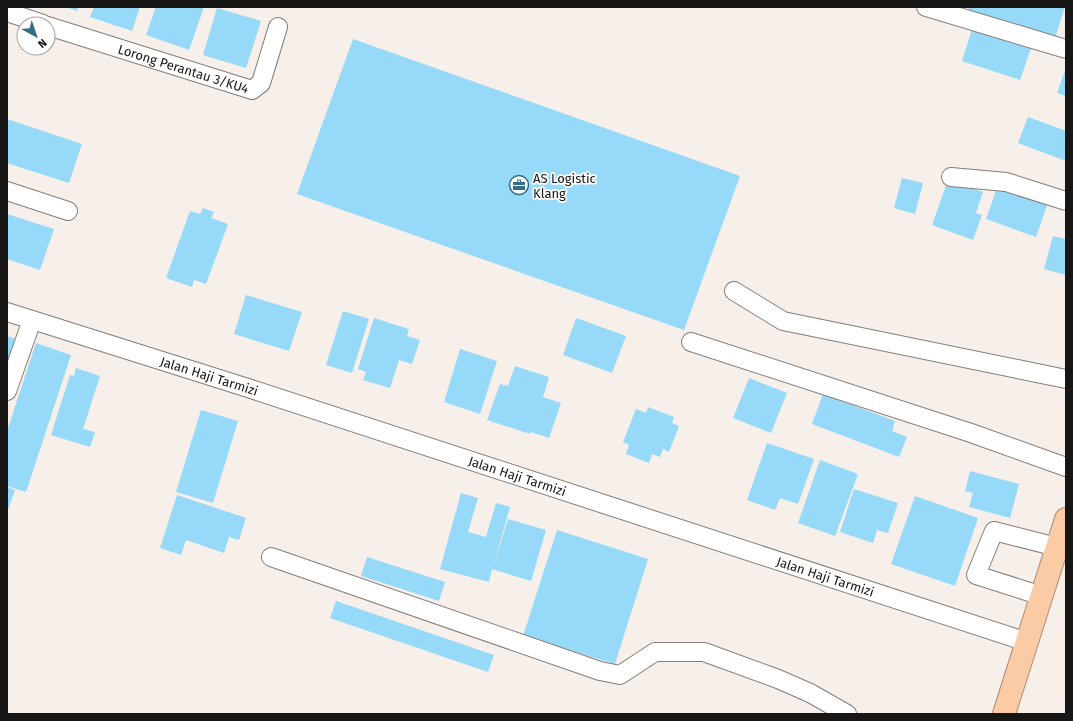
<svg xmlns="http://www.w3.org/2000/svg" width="1073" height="721" font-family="'Fira Sans',sans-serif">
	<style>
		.building { fill: #96d9f9 }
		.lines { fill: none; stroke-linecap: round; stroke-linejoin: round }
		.minor-casing { stroke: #847d78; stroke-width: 20 }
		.highway-casing { stroke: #ac8c72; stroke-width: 24 }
		.minor { stroke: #fff; stroke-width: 18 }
		.highway { stroke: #fbcba5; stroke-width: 22 }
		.labels { text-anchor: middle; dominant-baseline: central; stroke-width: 3.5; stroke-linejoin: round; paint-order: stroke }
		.street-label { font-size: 13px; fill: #181614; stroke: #fff }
		.poi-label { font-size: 13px; fill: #181614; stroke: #fff; text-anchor: start }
	</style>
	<rect width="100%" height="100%" fill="#f7efea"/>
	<g class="building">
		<path d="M65,7H78L77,11Z"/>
		<path d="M94,7H140L132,31L90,17Z"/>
		<path d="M156,7H204L189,50L146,35Z"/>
		<path d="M969,7H1065L1055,38L968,11Z"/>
		<path d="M217,8L261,21L246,68L203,55Z"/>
		<path d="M972,29L1031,48L1020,80L962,61Z"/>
		<path d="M353,39L740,176L684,330L297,194Z"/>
		<path d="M1066,68V96L1057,93Z"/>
		<path d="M1028,117L1066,131V161L1018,143Z"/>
		<path d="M7,119L82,144L69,183L7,163Z"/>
		<path d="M902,178L923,183L915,214L894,208Z"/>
		<path d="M948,180L983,192L976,213L982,215L973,240L932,225Z"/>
		<path d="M998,185L1048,203L1036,237L986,219Z"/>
		<path d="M203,208L214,212L211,218L228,224L206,284L194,280L192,287L166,278L190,211L200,214Z"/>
		<path d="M7,214L54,229L40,270L7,259Z"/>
		<path d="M1053,236L1066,239V275L1044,269Z"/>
		<path d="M246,295L302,312L289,351L234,334Z"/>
		<path d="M343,311L369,319L352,373L326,365Z"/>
		<path d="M374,318L409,329L407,336L420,340L412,364L399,360L390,388L363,380L366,372L358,369Z"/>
		<path d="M576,318L626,336L612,373L563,355Z"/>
		<path d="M7,336L19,340L7,374Z"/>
		<path d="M36,343L71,355L26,492L7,486V431Z"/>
		<path d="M460,349L497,361L480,414L444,402Z"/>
		<path d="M515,366L549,377L543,397L561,403L549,438L531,432L530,434L487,420L500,384L508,386Z"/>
		<path d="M76,368L100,376L83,429L95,432L90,447L51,435L70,375L74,376Z"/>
		<path d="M749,378L787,393L771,433L733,418Z"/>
		<path d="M823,394L895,421L892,431L907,437L899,457L812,424Z"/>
		<path d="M648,407L674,417L672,423L679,426L669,452L663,449L660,457L652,454L649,463L626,454L629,445L623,442L636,409L646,413Z"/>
		<path d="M201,410L238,421L213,503L176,492Z"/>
		<path d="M767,443L814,459L798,504L780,498L775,510L747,500Z"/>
		<path d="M820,460L858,474L835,536L798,523Z"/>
		<path d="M970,471L1019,484L1010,518L969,507L973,493L965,491Z"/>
		<path d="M7,487L15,490L7,513Z"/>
		<path d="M854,489L898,503L888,533L877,530L873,543L840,532Z"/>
		<path d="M461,493L478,498L468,532L486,537L496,503L510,507L493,567L508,519L546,530L531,581L492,569L489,582L440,569Z"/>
		<path d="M177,495L246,518L239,540L229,537L224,553L186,540L181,555L160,548Z"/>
		<path d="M915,496L978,518L955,586L891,564Z"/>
		<path d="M557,530L648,559L615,664L523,636Z"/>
		<path d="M367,557L445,582L439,601L361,576Z"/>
		<path d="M336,601L494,655L488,672L330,618Z"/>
	</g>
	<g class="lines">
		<defs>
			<g id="minor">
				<path d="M926,7L1066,49"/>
				<path d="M7,12L43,24"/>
				<path id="s1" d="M48,26L252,90L261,83L278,27"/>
				<path d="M951,177L1006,182L1066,201"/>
				<path d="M7,191L68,211"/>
				<path d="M734,291L783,321L1066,379"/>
				<path id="s2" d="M7,312L248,388L1027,642"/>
				<path d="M691,342L971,433L1066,467"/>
				<path d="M7,391L32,320"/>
				<path d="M271,557L600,671L620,675L655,652H704L778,679L810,693L847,714"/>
				<path d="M1042,596L976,575L994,531L1057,547"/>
			</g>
			<path id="highway" d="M1004,714L1066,519"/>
		</defs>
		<use href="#minor" class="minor-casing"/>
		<use href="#highway" class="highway-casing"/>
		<use href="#minor" class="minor"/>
		<use href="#highway" class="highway"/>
	</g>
	<defs>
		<symbol id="office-ring" viewBox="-11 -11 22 22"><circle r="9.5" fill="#fff" stroke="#346d86" stroke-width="1.5"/><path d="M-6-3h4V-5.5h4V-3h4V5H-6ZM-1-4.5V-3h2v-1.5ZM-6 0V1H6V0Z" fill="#346d86"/></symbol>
	</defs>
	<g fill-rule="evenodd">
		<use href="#office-ring" x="508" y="174" width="22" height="22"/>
	</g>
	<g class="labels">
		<g class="street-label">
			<text stroke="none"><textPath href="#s1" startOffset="142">Lorong Perantau 3/KU4</textPath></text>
			<text stroke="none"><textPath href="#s2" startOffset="212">Jalan Haji Tarmizi</textPath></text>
			<text stroke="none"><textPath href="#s2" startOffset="536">Jalan Haji Tarmizi</textPath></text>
			<text stroke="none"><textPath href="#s2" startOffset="860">Jalan Haji Tarmizi</textPath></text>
		</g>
		<g class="poi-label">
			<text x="533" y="178">AS Logistic<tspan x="533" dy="15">Klang</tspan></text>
		</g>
	</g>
	<rect width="1073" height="721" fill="none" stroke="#181614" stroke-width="16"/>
	<g transform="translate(36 36) rotate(140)"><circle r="19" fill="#ffffff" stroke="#a3a2a1"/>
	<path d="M0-3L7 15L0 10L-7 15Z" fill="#346d86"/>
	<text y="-6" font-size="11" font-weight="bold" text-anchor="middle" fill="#181614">N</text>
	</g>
</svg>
